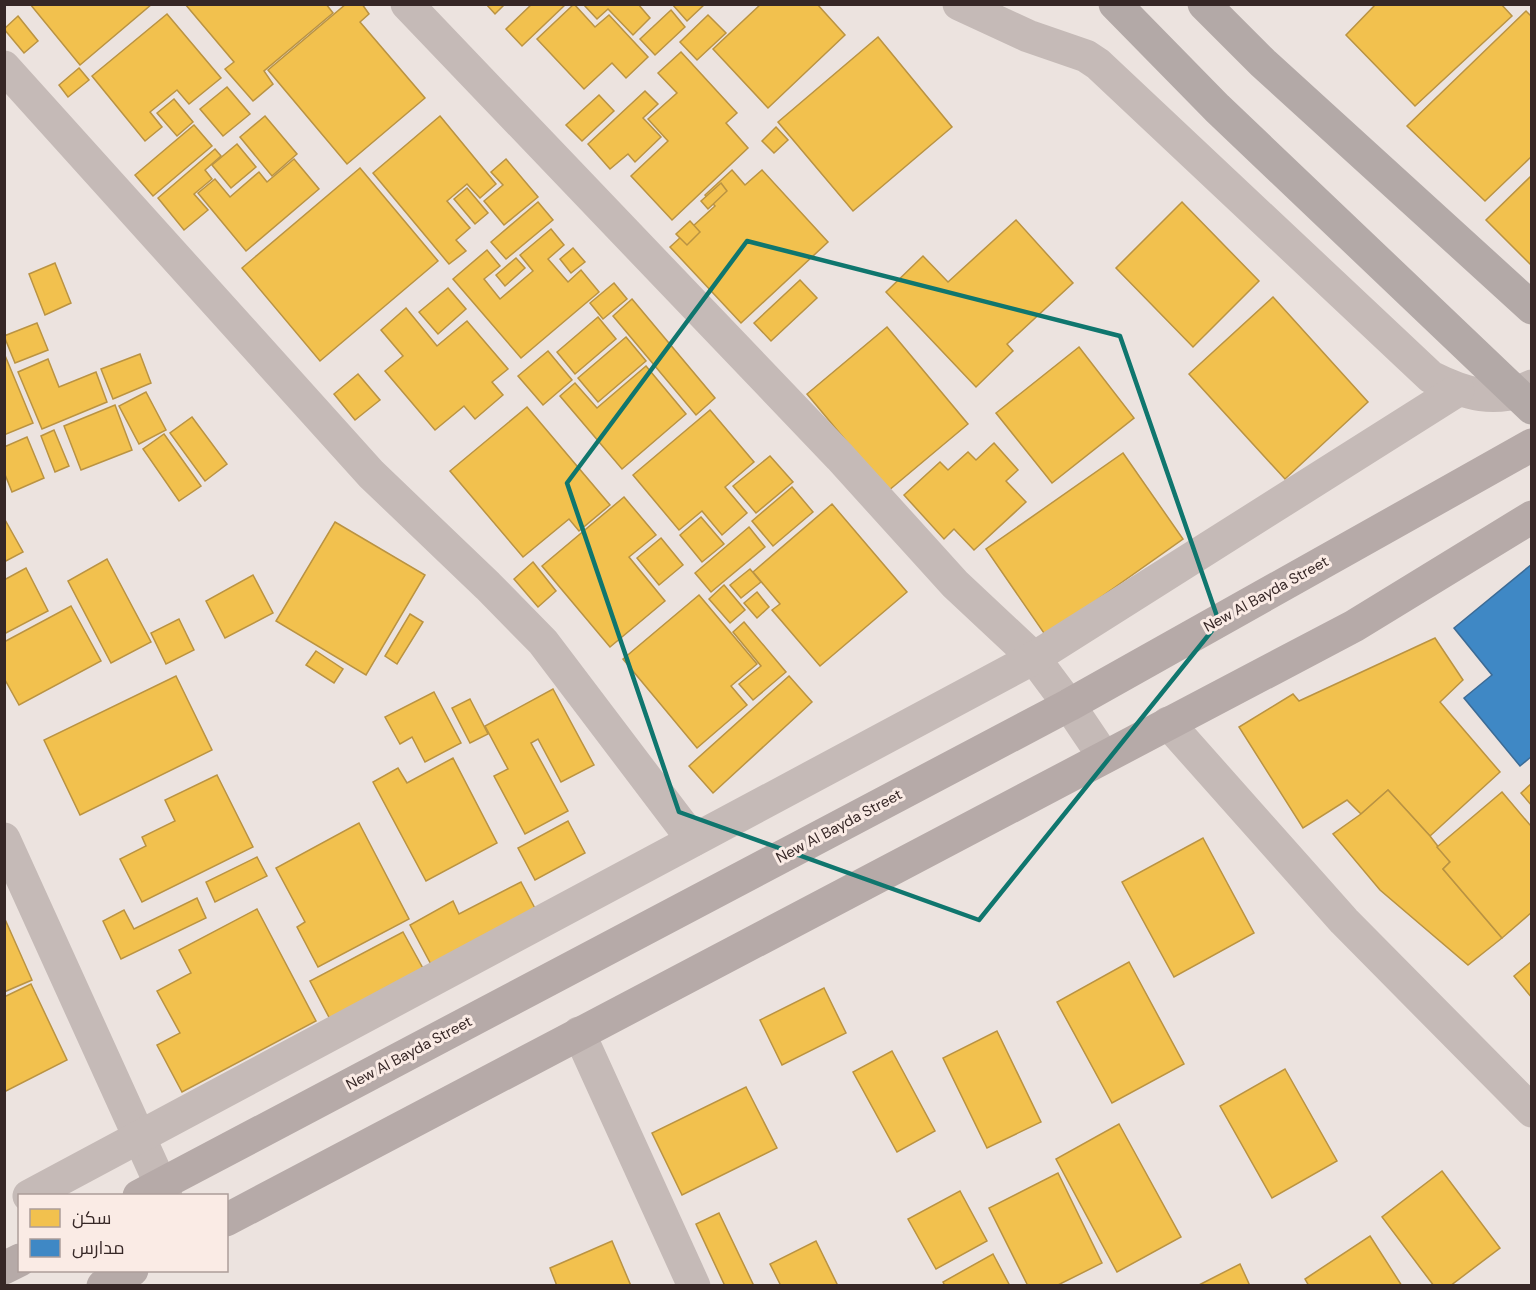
<svg xmlns="http://www.w3.org/2000/svg" width="1536" height="1290" font-family="'DM Sans',Cairo,sans-serif">
	<style>
		.homes { fill: #f2c14e; stroke: #ba9342; stroke-width: 1.5 }
		.schools { fill: #3f88c5; stroke: #3c6b95; stroke-width: 1.5 }
		.lines { fill: none; stroke-linecap: round; stroke-linejoin: round }
		.street { stroke: #c5bab7; stroke-width: 33 }
		.secondary { stroke: #b6aaa8; stroke-width: 33 }
		.primary { stroke: #b3a9a7; stroke-width: 33 }
		.marked { fill: none; stroke: #0f766e; stroke-width: 4.5; stroke-linejoin: round }
		.labels { text-anchor: middle; dominant-baseline: central; stroke-width: 6; stroke-linejoin: round; paint-order: stroke }
		.street-label { font-size: 15px; fill: #362726; stroke: #faebe5 }
	</style>
	<rect width="100%" height="100%" fill="#ece3df"/>
	<g class="homes">
		<path d="M30,4H152L80,65Z"/>
		<path d="M185,4H326L333,13L264,71L273,84L253,101L225,69L234,62Z"/>
		<path d="M346,4H362L369,14L360,22L425,98L347,164L268,70Z"/>
		<path d="M486,4H505L495,14Z"/>
		<path d="M532,4H566L522,46L506,29Z"/>
		<path d="M574,4L595,27L609,15L648,57L626,78L612,63L584,89L537,39Z"/>
		<path d="M583,4H638L650,18L633,35L608,9L597,19Z"/>
		<path d="M672,4H705L687,21Z"/>
		<path d="M761,4H817L845,35L768,108L713,49Z"/>
		<path d="M1376,4H1501L1512,16L1415,106L1346,35Z"/>
		<path d="M671,10L685,27L655,55L640,39Z"/>
		<path d="M1526,11L1532,17V156L1485,201L1407,126Z"/>
		<path d="M167,14L221,78L189,104L177,90L150,112L162,127L145,141L92,76Z"/>
		<path d="M708,15L726,33L697,60L680,42Z"/>
		<path d="M18,16L38,41L24,53L4,29Z"/>
		<path d="M878,37L952,127L853,211L778,122Z"/>
		<path d="M681,52L737,113L726,123L748,148L672,220L631,176L668,141L648,119L677,93L658,73Z"/>
		<path d="M79,68L89,80L68,97L59,85Z"/>
		<path d="M227,87L250,114L223,136L200,109Z"/>
		<path d="M645,91L658,104L643,118L661,137L635,162L628,154L610,169L588,144Z"/>
		<path d="M599,95L614,111L582,141L566,125Z"/>
		<path d="M174,99L193,122L177,136L157,113Z"/>
		<path d="M265,116L297,154L272,176L240,137Z"/>
		<path d="M440,116L496,184L480,198L467,184L447,201L470,228L456,240L466,251L449,264L373,173Z"/>
		<path d="M194,125L212,146L153,196L135,175Z"/>
		<path d="M776,127L788,140L774,153L762,141Z"/>
		<path d="M237,144L256,167L231,188L212,165Z"/>
		<path d="M215,149L221,156L205,170L212,179L194,194L208,210L184,230L158,198Z"/>
		<path d="M294,159L319,189L246,251L198,193L215,179L230,197L259,172L267,182Z"/>
		<path d="M506,159L538,197L504,225L484,201L503,185L491,172Z"/>
		<path d="M360,168L438,261L320,361L242,268Z"/>
		<path d="M732,170L745,185L762,170L828,242L741,323L670,247L715,206L705,195Z"/>
		<path d="M1532,175V266L1486,220Z"/>
		<path d="M721,183L727,191L708,209L701,201Z"/>
		<path d="M467,188L488,213L475,224L454,199Z"/>
		<path d="M538,202L553,220L506,259L491,242Z"/>
		<path d="M1182,202L1259,281L1193,347L1116,268Z"/>
		<path d="M1016,220L1073,283L1007,344L1013,351L976,387L886,292L923,256L948,282Z"/>
		<path d="M690,221L700,232L687,245L676,234Z"/>
		<path d="M551,229L564,245L548,259L568,282L581,270L599,292L521,358L453,279L487,250L500,266L484,279L500,299L533,271L520,255Z"/>
		<path d="M573,248L585,262L571,273L560,259Z"/>
		<path d="M516,258L525,268L505,286L496,275Z"/>
		<path d="M55,263L71,303L45,315L29,274Z"/>
		<path d="M800,280L817,298L771,341L754,323Z"/>
		<path d="M614,283L627,299L603,319L590,303Z"/>
		<path d="M448,288L466,309L438,334L419,312Z"/>
		<path d="M1273,297L1368,402L1285,479L1189,374Z"/>
		<path d="M632,299L715,398L696,415L613,316Z"/>
		<path d="M406,308L437,346L467,321L508,369L492,382L503,395L475,419L464,406L435,430L385,371L403,356L381,330Z"/>
		<path d="M598,317L616,339L575,374L557,352Z"/>
		<path d="M37,323L48,350L15,363L4,336Z"/>
		<path d="M887,327L968,424L888,491L807,394Z"/>
		<path d="M626,337L646,361L598,402L578,378Z"/>
		<path d="M1079,347L1134,418L1052,483L996,413Z"/>
		<path d="M548,351L572,380L543,405L518,376Z"/>
		<path d="M4,353L33,423L4,435Z"/>
		<path d="M140,354L151,383L113,399L101,369Z"/>
		<path d="M48,359L59,387L96,372L107,402L42,429L18,372Z"/>
		<path d="M646,366L686,414L622,469L560,396L575,383L597,408Z"/>
		<path d="M358,374L380,400L355,420L334,394Z"/>
		<path d="M146,392L166,430L139,444L119,406Z"/>
		<path d="M115,405L132,450L81,470L64,426Z"/>
		<path d="M527,407L610,505L579,531L569,519L523,557L450,471Z"/>
		<path d="M710,410L754,462L725,487L747,513L722,535L702,511L679,530L633,475Z"/>
		<path d="M192,417L227,464L205,481L170,433Z"/>
		<path d="M54,430L69,466L55,472L41,436Z"/>
		<path d="M164,434L201,486L179,501L143,449Z"/>
		<path d="M27,437L44,478L12,492L4,472V447Z"/>
		<path d="M994,443L1018,470L1006,481L1026,502L974,550L954,529L944,539L904,495L940,462L948,470L968,452L976,460Z"/>
		<path d="M1123,453L1183,539L1046,636L986,549Z"/>
		<path d="M770,456L793,482L756,513L733,486Z"/>
		<path d="M792,487L813,512L773,546L752,521Z"/>
		<path d="M624,497L656,535L629,557L665,601L610,647L542,566Z"/>
		<path d="M832,504L907,592L820,666L772,610L780,604L753,572Z"/>
		<path d="M701,517L724,544L702,562L680,535Z"/>
		<path d="M4,518L23,552L4,562Z"/>
		<path d="M335,522L425,575L366,675L276,621Z"/>
		<path d="M749,527L765,547L711,592L695,573Z"/>
		<path d="M661,538L683,565L659,585L637,558Z"/>
		<path d="M107,559L151,642L111,663L68,581Z"/>
		<path d="M533,562L556,591L538,607L514,579Z"/>
		<path d="M26,568L48,611L4,634V580Z"/>
		<path d="M750,569L761,582L741,598L730,585Z"/>
		<path d="M253,575L273,613L225,638L206,601Z"/>
		<path d="M724,585L745,610L730,623L709,599Z"/>
		<path d="M757,592L769,607L757,618L744,603Z"/>
		<path d="M699,595L757,664L731,686L747,705L697,748L623,659Z"/>
		<path d="M71,606L101,661L19,705L4,678V642Z"/>
		<path d="M410,614L423,622L397,664L385,656Z"/>
		<path d="M179,619L194,650L166,664L151,633Z"/>
		<path d="M744,622L786,672L753,700L739,684L761,666L733,632Z"/>
		<path d="M1435,638L1463,680L1440,702L1500,772L1430,836L1388,790L1361,814L1347,800L1303,828L1239,727L1293,694L1299,701Z"/>
		<path d="M316,651L343,669L334,683L306,665Z"/>
		<path d="M176,676L212,750L80,815L44,740Z"/>
		<path d="M789,676L812,702L713,793L689,766Z"/>
		<path d="M553,689L594,765L561,782L538,739L531,743L568,811L525,834L494,776L508,769L485,726Z"/>
		<path d="M434,692L461,743L425,762L412,737L400,744L385,717Z"/>
		<path d="M470,699L488,734L470,743L452,708Z"/>
		<path d="M453,758L497,843L426,881L373,782L398,768L407,783Z"/>
		<path d="M217,775L253,847L142,902L120,859L146,846L142,837L175,821L165,800Z"/>
		<path d="M1532,783V806L1521,793Z"/>
		<path d="M1388,790L1430,836L1450,862L1443,869L1502,938L1468,965L1380,890L1333,834L1361,814Z"/>
		<path d="M1502,792L1530,825L1532,823V912L1502,938L1443,869L1450,862L1437,847Z"/>
		<path d="M568,821L585,853L535,880L518,848Z"/>
		<path d="M359,823L409,919L318,967L297,927L305,922L276,868Z"/>
		<path d="M1203,838L1254,933L1174,977L1122,882Z"/>
		<path d="M257,857L267,876L215,902L206,882Z"/>
		<path d="M521,882L538,914L434,970L410,925L453,901L459,914Z"/>
		<path d="M197,898L206,918L121,959L103,921L124,910L134,929Z"/>
		<path d="M257,909L316,1021L182,1092L157,1045L180,1033L157,991L191,973L179,950Z"/>
		<path d="M4,917L32,980L4,992Z"/>
		<path d="M403,932L425,972L331,1021L310,981Z"/>
		<path d="M1532,961V998L1514,976Z"/>
		<path d="M1129,962L1184,1064L1112,1103L1057,1002Z"/>
		<path d="M31,984L67,1060L4,1092V997Z"/>
		<path d="M824,988L846,1033L782,1065L760,1020Z"/>
		<path d="M997,1031L1041,1122L987,1148L943,1058Z"/>
		<path d="M892,1051L935,1131L897,1152L853,1072Z"/>
		<path d="M1285,1069L1337,1161L1272,1198L1220,1106Z"/>
		<path d="M746,1087L777,1148L682,1195L652,1133Z"/>
		<path d="M1119,1124L1181,1237L1117,1272L1056,1159Z"/>
		<path d="M1442,1171L1500,1248L1450,1286H1434L1382,1217Z"/>
		<path d="M1058,1173L1102,1263L1056,1286H1028L989,1208Z"/>
		<path d="M960,1191L987,1241L936,1269L908,1219Z"/>
		<path d="M719,1213L754,1286H725L696,1224Z"/>
		<path d="M1370,1236L1402,1286H1309L1305,1279Z"/>
		<path d="M612,1241L631,1286H557L550,1268Z"/>
		<path d="M816,1241L838,1286H781L770,1264Z"/>
		<path d="M993,1254L1010,1286H945L943,1282Z"/>
		<path d="M1240,1264L1250,1286H1197Z"/>
	</g>
	<path class="schools" d="M1532,564V756L1520,766L1464,698L1492,675L1454,628Z"/>
	<g class="lines">
		<g class="street">
			<path d="M407,4L840,457L955,584L1034,658L1069,705L1104,757"/>
			<path d="M959,4L1028,36L1086,56L1098,64L1431,377C1465,394 1496,404 1532,386"/>
			<path d="M4,67L371,474L488,586L543,642L693,840"/>
			<path d="M1168,723L1344,921L1532,1111"/>
			<path d="M4,839L166,1196"/>
			<path d="M579,1033L694,1286"/>
			<path d="M29,1196L1034,658L1458,390"/>
		</g>
		<g class="secondary">
			<path d="M139,1196L1069,705L1532,445"/>
			<path d="M226,1220L1354,626L1532,517"/>
			<path d="M4,1268L20,1260"/>
			<path d="M103,1286L132,1270"/>
		</g>
		<g class="primary">
			<path d="M1115,4L1217,108L1532,408"/>
			<path d="M1204,4L1263,63L1532,308"/>
		</g>
	</g>
	<path class="marked" d="M747,241L1120,336L1219,622L979,920L679,812L567,483Z"/>
	<g class="labels">
		<g class="street-label">
			<text transform="translate(1266 594) rotate(-29)">New Al Bayda Street</text>
			<text transform="translate(839 826) rotate(-28)">New Al Bayda Street</text>
			<text transform="translate(409 1053) rotate(-28)">New Al Bayda Street</text>
		</g>
	</g>
	<rect width="1536" height="1290" fill="none" stroke="#362726" stroke-width="12"/>
	<rect x="18" y="1194" width="210" height="78" fill="#faebe5" stroke="#ac9d99" stroke-width="1.5"/>
	<rect x="30" y="1209" width="30" height="18" fill="#f2c14e" stroke="#ac9d99" stroke-width="1.5"/>
	<text x="72" y="1224" font-size="18" fill="#362726">سكن</text>
	<rect x="30" y="1239" width="30" height="18" fill="#3f88c5" stroke="#ac9d99" stroke-width="1.5"/>
	<text x="72" y="1254" font-size="18" fill="#362726">مدارس</text>
</svg>
